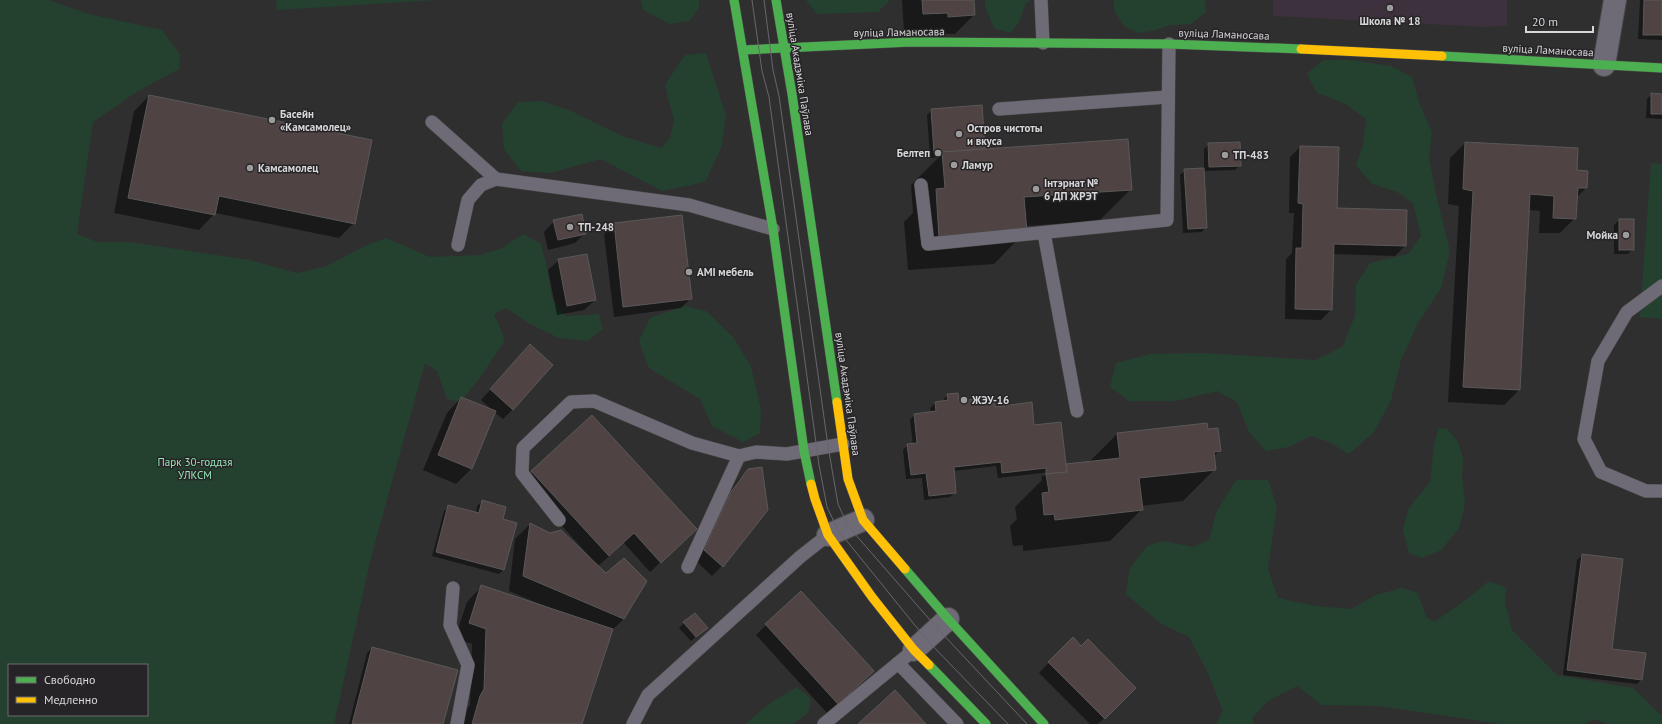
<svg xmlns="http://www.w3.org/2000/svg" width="1662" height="724" font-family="'PT Sans',sans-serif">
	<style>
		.education { fill: #3d313d }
		.green { fill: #244130; fill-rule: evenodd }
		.shadow { fill: #0007 }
		.building { fill: #4f4443; stroke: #5a5859 }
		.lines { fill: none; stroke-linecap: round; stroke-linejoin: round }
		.lane-casing { stroke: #4b4a4b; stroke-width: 14 }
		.street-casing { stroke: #4b4a4b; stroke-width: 24 }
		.fast-casing { stroke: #4b4a4b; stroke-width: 10 }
		.slow-casing { stroke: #4b4a4b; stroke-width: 10 }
		.lane { stroke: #6f6b76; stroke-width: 13 }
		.street { stroke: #6f6b76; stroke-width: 22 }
		.fast { stroke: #4caf50; stroke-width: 9 }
		.slow { stroke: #ffc107; stroke-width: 9 }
		.tram { stroke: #68666c; stroke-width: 1 }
		.poi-dot { fill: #9d9c9d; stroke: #262427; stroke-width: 1.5 }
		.labels { text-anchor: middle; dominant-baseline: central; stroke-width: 3; stroke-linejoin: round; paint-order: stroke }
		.poi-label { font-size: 11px; font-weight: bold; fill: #d7d6d8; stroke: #262427; text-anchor: start }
		.street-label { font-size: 11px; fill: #d7d6d8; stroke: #262427 }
		.park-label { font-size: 11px; fill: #94e6b3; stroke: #262427 }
	</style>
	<rect width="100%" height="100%" fill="#302f30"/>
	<path class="education" d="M1273,0H1507V26L1486,27L1273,16Z"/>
	<g class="green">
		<path d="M0,0H49L88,14L162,30L180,54L179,69L138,91L93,122L77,234L97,242H130L249,260L297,273L327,266L365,246L386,238L430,257L480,255L502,248L523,234L541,244L548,272L552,298L566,316L599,314L603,329L587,341L559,338L530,324L506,308L494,314L505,340L479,379L460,402L447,399L437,371L425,363L371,557L334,724H0ZM9,665H147V715H9Z"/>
		<path d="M276,0H436L277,10Z"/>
		<path d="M641,0H699V8L689,21L670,24L643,10Z"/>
		<path d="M806,0H890L878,12L817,14Z"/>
		<path d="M985,0H1032L1026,3L1019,22L1010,33L994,28L985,6Z"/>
		<path d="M1114,0H1205L1206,12L1191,24L1170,25L1156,30L1138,33L1125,27L1114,11Z"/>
		<path d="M706,53L726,116L721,148L705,182L662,191L601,159L550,173L521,171L504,149L502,124L518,102L541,101L569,110L622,136L661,148L670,138L674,120L665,85L685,55Z"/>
		<path d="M1323,60H1350L1391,66L1412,77L1420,105L1432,132L1429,159L1437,199L1450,251L1441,288L1418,323L1401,360L1391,400L1374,432L1349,454L1329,442L1311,436L1289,447L1266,451L1249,432L1237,402L1218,391L1175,401H1129L1110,387L1116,363L1151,354L1202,353L1316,360L1343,346L1355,316L1356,285L1370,263L1408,254L1421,236L1413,203L1397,192L1372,184L1356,165L1363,145L1366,119L1346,104L1317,93L1307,74Z"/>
		<path d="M1651,163L1662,164V319L1640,317Z"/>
		<path d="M684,306L706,311L734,338L751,367L761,410L760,433L743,442L712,426L700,399L649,368L639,341L650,318Z"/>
		<path d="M1446,428L1458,442L1463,458L1462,477L1465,504L1459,528L1441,550L1422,558L1409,553L1403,530L1408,509L1430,482L1434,445L1438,429Z"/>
		<path d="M1236,480H1268L1277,507L1268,569L1278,598L1316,606L1351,609L1376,595L1402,588L1418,593L1426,617L1434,622L1463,602L1489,581L1506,588L1505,603L1512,630L1557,675L1633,688L1662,716V724H1607L1594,719L1586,724H1501L1378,706L1322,705L1297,686L1268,701L1252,718L1254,724H1216L1223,711L1208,673L1189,637L1160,623L1126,594L1130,568L1147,546L1163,541L1193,547L1209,540L1216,513Z"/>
		<path d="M797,687L811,699L808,713L793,724H745L769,704Z"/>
	</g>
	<g class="shadow">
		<path d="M902,0H973L974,15L955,34L904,32Z"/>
		<path d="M1640,0H1662V40L1638,39Z"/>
		<path d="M1652,94L1662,95V119L1646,118L1647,99Z"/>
		<path d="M149,96L354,223L339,238L215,213L199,230L114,213L134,111Z"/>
		<path d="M932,110L984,150L1131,189L1099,221L1025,226V232L994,264L908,270L904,222L913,213L911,185L939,157L930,158L927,115Z"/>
		<path d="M1465,143L1576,171L1586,188L1576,198L1575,218L1560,233H1539L1540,211L1529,210L1519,390L1504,405L1448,402L1459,206L1448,204L1450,158Z"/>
		<path d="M1209,144L1240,165L1235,170L1204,171L1206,227L1202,232L1183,233L1180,175L1185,170L1204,169V149Z"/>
		<path d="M1300,147L1336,209L1406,211L1405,246L1395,256L1333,254L1331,310L1321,320L1285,319L1286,259L1292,253L1294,213H1289L1290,157Z"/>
		<path d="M1619,220L1633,249L1628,254H1614V225Z"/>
		<path d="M554,221L585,233L575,243L548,250L544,232Z"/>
		<path d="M614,224L691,298L681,308L614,317L604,234Z"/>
		<path d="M559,260L595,300L584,310L557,315L548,270Z"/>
		<path d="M530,345L513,409L503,419L494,412L471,469L456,484L423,470L447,413L461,398L493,411L481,400Z"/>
		<path d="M948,395L959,402L994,408L1033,426L1065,466L1088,463L1117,434L1206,424L1207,430L1219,451L1213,457L1215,469L1183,501L1141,506L1142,509L1110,541L1023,551V545L1013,546L1010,526L1017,519L1015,507L1042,480L1041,474L1042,476L1058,474L1060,471L998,478L996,466L953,471L955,492L950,497L924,500L922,478L906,479L903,450L908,445H913L910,420L914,415L931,413L930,408L935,403L943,402V400Z"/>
		<path d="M592,416L686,539L650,572L624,543L598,566L606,574L646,581L624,619L611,631L581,724H462L465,712L470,705L472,644L455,638L467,602L481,587L541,606L542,605L509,591L515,539L530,524L590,559L591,558L522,482Z"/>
		<path d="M748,470L722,566L712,576L695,560L721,504L738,480Z"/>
		<path d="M482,501L502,520L504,569L499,574L432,556L444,511L449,506L476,513L477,506Z"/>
		<path d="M1582,555L1611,650L1642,679L1637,684L1563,675L1577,560Z"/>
		<path d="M684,623L701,632L691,641L679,628Z"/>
		<path d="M766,625L862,681L827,713L756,635Z"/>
		<path d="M1073,638L1081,647L1135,688L1098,724H1090L1039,673Z"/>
		<path d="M372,648L442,724H349L367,653Z"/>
	</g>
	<g class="building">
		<path d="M922,0H974L975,15L948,17V13L923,14Z"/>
		<path d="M1644,0H1662V35H1643Z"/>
		<path d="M1651,93L1662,94V114H1651Z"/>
		<path d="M149,95L372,140L355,224L219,196L215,215L128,198Z"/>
		<path d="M982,105L985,149L934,153L931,109Z"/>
		<path d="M1128,139L1132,190L1024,197L1027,232L939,238L936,189L945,188L942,152Z"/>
		<path d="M1240,142L1241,166L1209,167L1208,143Z"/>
		<path d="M1465,142L1578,148L1577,170L1588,171L1587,188H1578L1576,219L1553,218L1554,196L1530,194L1520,390L1463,387L1473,191L1463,189Z"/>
		<path d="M1300,146L1339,147L1337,208L1407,210L1406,246L1334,244L1332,310L1295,309L1296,248H1302L1303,204L1298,203Z"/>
		<path d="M1204,168L1207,228L1188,229L1184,169Z"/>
		<path d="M582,214L586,234L558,240L553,220Z"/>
		<path d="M682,215L692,299L623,307L614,223Z"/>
		<rect x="1619" y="219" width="15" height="31"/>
		<path d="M587,254L596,300L567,306L558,259Z"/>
		<path d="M530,344L553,365L513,410L490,389Z"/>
		<path d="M958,393L959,401L994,397L995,407L1032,402L1034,425L1061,422L1067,472L1046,474V468L1002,473L1001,462L954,467L956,493L929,496L926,473L911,475L907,444L917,443L914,414L936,411L935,402L948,400L947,394Z"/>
		<path d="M461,397L496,411L472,469L438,455Z"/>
		<path d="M592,415L697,529L661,563L634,533L609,556L531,471Z"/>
		<path d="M1207,423L1208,429L1218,428L1221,451L1214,452L1216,470L1139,478L1143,510L1055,520L1054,514L1044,515L1042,493L1049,492L1046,474L1067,472L1066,464L1120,458L1117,433Z"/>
		<path d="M762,467L768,510L723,567L704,550L730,493L748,469Z"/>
		<path d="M482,500L506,507L503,519L517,523L504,570L436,552L448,505L479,513Z"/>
		<path d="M530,523L550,533L561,530L606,573L624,558L647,581L624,619L523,576Z"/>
		<path d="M1582,554L1623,559L1612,649L1646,653L1642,680L1567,670Z"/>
		<path d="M481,585L613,629L582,724H472L480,696L484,689L486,629L469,623Z"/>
		<path d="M801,591L874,671L838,704L765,624Z"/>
		<path d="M695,613L708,628L696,637L683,622Z"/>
		<path d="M1073,637L1081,646L1088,639L1136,688L1105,719L1048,662Z"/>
		<path d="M372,647L458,670L443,724H352Z"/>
		<path d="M895,690L926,724H858Z"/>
	</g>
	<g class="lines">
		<defs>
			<g id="lane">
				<path d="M1041,0L1043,43"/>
				<path d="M999,109L1168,97"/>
				<path d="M432,122L496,179"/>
				<path d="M921,185L928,244L1167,220L1169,44"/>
				<path d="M1044,233L1077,411"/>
				<path d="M458,245L468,200L481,185L496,179L689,205L773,229"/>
				<path d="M1662,286L1627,312L1598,361L1584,439L1601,472L1646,491H1662"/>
				<path d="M559,520L522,473L523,448L571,402L594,401L692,443L739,456"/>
				<path d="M688,567L739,456L756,452L787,454L843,444"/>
				<path d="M453,588L450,625L468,665L457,724"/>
				<path d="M898,663L957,724"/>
				<path d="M633,724L648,695L800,557L828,535"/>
				<path d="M824,724L914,650"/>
			</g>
			<g id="street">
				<path d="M1604,65L1615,0"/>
				<path d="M828,535L863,520"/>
				<path d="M914,650L948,619"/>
			</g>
			<g id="fast">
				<path d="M734,0L773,229L804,451L811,484"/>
				<path d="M776,0L792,94L837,402"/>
				<path d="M743,50L911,42L1169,44L1301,49"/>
				<path d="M1442,56L1662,68"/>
				<path d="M905,569L948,619L1044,724"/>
				<path d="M929,665L986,724"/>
			</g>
			<g id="slow">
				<path d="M1301,49L1442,56"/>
				<path d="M837,402L848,479L863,520L905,569"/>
				<path d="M811,484L815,499L828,535L872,597L914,650L929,665"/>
			</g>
		</defs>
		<use href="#lane" class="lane-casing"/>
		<use href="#street" class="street-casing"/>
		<use href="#fast" class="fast-casing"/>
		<use href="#slow" class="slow-casing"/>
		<use href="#lane" class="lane"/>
		<use href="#street" class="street"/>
		<use href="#fast" class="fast"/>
		<use href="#slow" class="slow"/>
		<g class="tram">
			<path d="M752,0L762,71L769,97L819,465L827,507L838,530L926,639L1008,724"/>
			<path d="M764,0L773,70L779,96L828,446L838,504L848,526L937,628L1027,724"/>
		</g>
	</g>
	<g class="poi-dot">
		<circle cx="1390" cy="8" r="4"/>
		<circle cx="272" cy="120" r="4"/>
		<circle cx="959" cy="134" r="4"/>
		<circle cx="938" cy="153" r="4"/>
		<circle cx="1225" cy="155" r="4"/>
		<circle cx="954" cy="165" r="4"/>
		<circle cx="250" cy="168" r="4"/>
		<circle cx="1036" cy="189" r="4"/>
		<circle cx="570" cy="227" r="4"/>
		<circle cx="1626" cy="235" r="4"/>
		<circle cx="689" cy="272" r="4"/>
		<circle cx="964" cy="400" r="4"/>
	</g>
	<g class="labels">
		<g class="poi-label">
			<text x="1390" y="21" text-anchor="middle">Школа № 18</text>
			<text x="280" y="114">Басейн<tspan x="280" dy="13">«Камсамолец»</tspan></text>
			<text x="967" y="128">Остров чистоты<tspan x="967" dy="13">и вкуса</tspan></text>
			<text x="930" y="153" text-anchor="end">Белтеп</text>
			<text x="1233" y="155">ТП-483</text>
			<text x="962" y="165">Ламур</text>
			<text x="258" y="168">Камсамолец</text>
			<text x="1044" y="183">Інтэрнат №<tspan x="1044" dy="13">6 ДП ЖРЭТ</tspan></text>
			<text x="578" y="227">ТП-248</text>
			<text x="1618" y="235" text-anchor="end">Мойка</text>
			<text x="697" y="272">AMI мебель</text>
			<text x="972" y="400">ЖЭУ-16</text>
		</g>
		<g class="street-label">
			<text transform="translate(899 32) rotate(-1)">вуліца Ламаносава</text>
			<text transform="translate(1224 34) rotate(2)">вуліца Ламаносава</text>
			<text transform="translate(1548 50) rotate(3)">вуліца Ламаносава</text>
			<text transform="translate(800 74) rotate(81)">вуліца Акадэміка Паўлава</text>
			<text transform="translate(848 394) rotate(82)">вуліца Акадэміка Паўлава</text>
		</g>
		<g class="park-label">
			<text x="195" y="462">Парк 30-годдзя<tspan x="195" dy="13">УЛКСМ</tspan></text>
		</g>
	</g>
	<rect x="8" y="664" width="140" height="52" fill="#262427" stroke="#6d6b6e"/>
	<rect x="16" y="677" width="20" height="6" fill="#4caf50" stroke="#6d6b6e"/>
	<text x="44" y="684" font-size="12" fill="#d7d6d8">Свободно</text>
	<rect x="16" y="697" width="20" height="6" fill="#ffc107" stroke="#6d6b6e"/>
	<text x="44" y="704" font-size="12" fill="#d7d6d8">Медленно</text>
	<path d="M1526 26v6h67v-6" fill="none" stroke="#d7d6d8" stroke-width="2"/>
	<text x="1532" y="26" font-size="12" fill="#d7d6d8" stroke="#262427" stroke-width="3" paint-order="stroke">20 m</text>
</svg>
